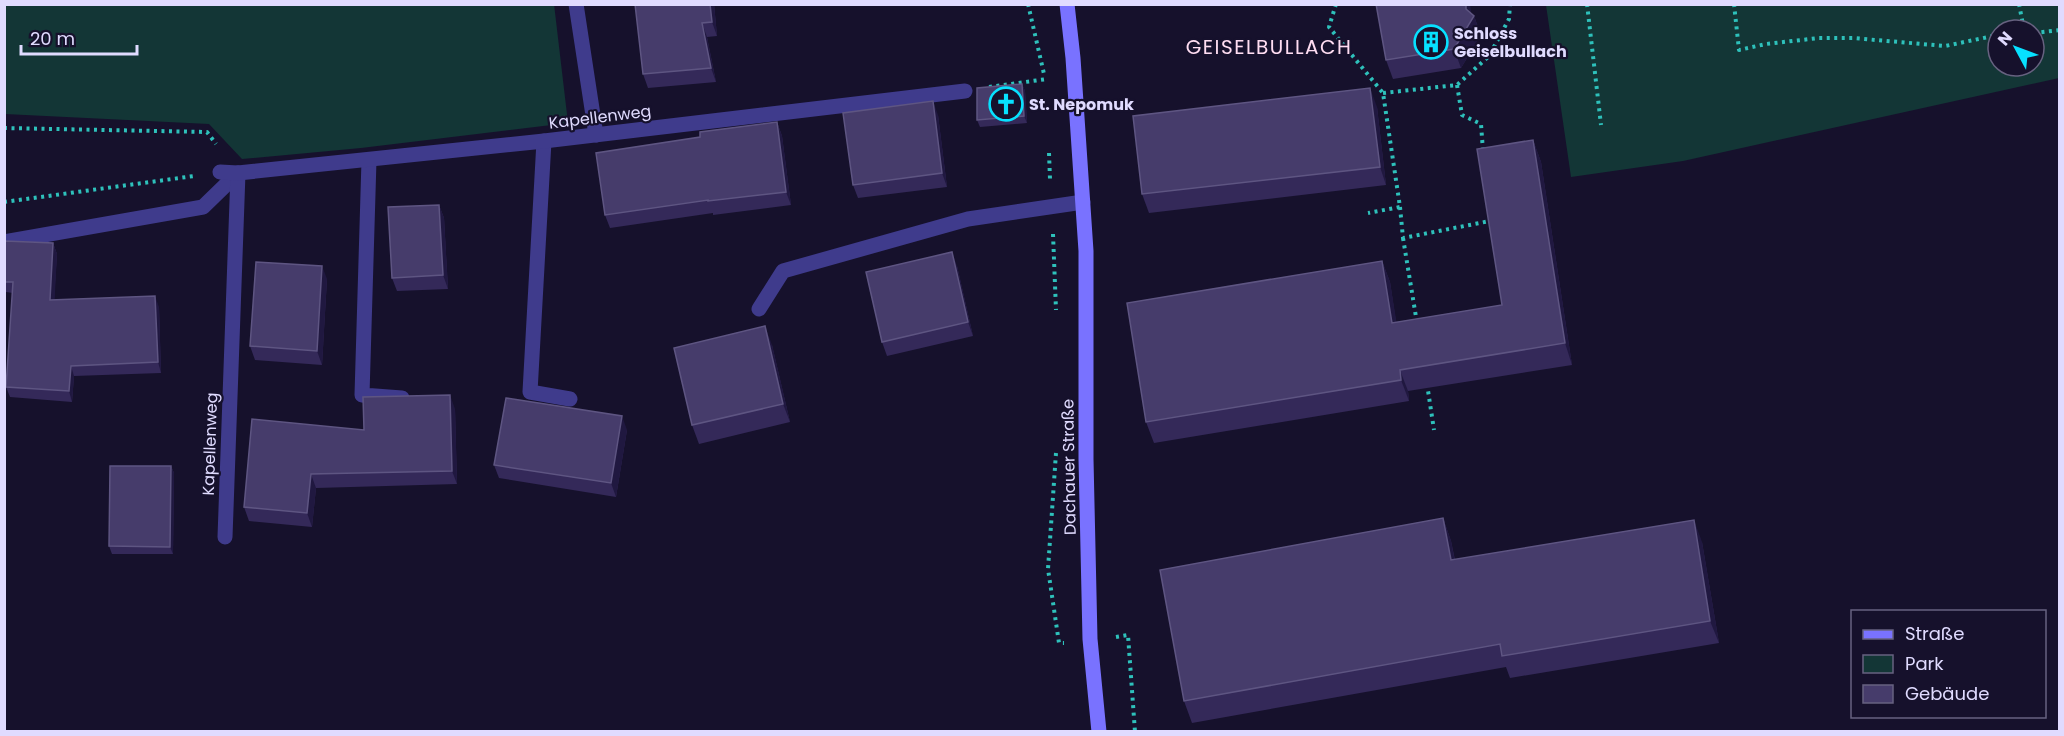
<svg xmlns="http://www.w3.org/2000/svg" width="2064" height="736" font-family="Poppins,sans-serif">
	<style>
		.green { fill: #133636; fill-rule: evenodd }
		.lines { fill: none; stroke-linecap: round; stroke-linejoin: round }
		.path { stroke: #2ec1bb; stroke-width: 4; stroke-dasharray: 3 4.5; stroke-linecap: butt }
		.lane { stroke: #3f3b8c; stroke-width: 15 }
		.street { stroke: #3f3b8c; stroke-width: 15 }
		.secondary { stroke: #7972ff; stroke-width: 15 }
		.wall { fill: #342959 }
		.shaded-wall { fill: #201840 }
		.building { fill: #463c6b; stroke: #5e5582; stroke-width: 1.5 }
		.labels { text-anchor: middle; dominant-baseline: central; stroke-width: 4.5; stroke-linejoin: round; paint-order: stroke }
		.poi-label { font-size: 16px; font-weight: bold; fill: #e0dbff; stroke: #16112c; text-anchor: start }
		.street-label { font-size: 16px; fill: #e0dbff; stroke: #16112c }
		.quarter-label { font-size: 20px; letter-spacing: 1.5px; fill: #ffddf2; stroke: #16112c }
	</style>
	<rect width="100%" height="100%" fill="#16112c"/>
	<g class="green">
		<path d="M554,4L568,123L361,148L242,159L209,124L5,114V5Z"/>
		<path d="M1546,5H2059V78L1683,161L1571,177ZM1998,30H2034V66H1998Z"/>
	</g>
	<g class="lines">
		<g class="path">
			<path d="M1028,4L1044,74"/>
			<path d="M1336,4L1329,27L1383,93L1400,207L1368,213"/>
			<path d="M1587,4L1601,125"/>
			<path d="M1734,4L1739,50L1766,44L1819,38H1853L1945,46L1998,35"/>
			<path d="M2019,4L2024,30"/>
			<path d="M2034,33L2060,30"/>
			<path d="M1457,85L1462,115L1481,124L1483,151"/>
			<path d="M989,87L1047,79"/>
			<path d="M1383,93L1457,85L1489,56L1509,19L1510,4"/>
			<path d="M4,128L207,132L216,144"/>
			<path d="M1049,153L1050,179"/>
			<path d="M4,202L194,176"/>
			<path d="M1400,207L1403,238L1490,221V219"/>
			<path d="M1053,234L1056,310"/>
			<path d="M1403,238L1417,323"/>
			<path d="M1427,384L1434,430"/>
			<path d="M1056,453L1048,569L1059,643H1064"/>
			<path d="M1116,637L1128,635L1135,732"/>
		</g>
		<g class="lane">
			<path d="M544,141L530,392L570,399"/>
			<path d="M369,160L362,395L402,398"/>
			<path d="M4,242L203,207L238,173"/>
			<path d="M759,309L783,271L968,219L1083,202"/>
			<path d="M225,537L238,173"/>
		</g>
		<g class="street">
			<path d="M576,4L596,135"/>
			<path d="M220,172L238,173L544,141L965,91"/>
		</g>
		<path class="secondary" d="M1067,4L1073,58L1086,251V459L1090,639L1099,732"/>
	</g>
	<g class="wall">
		<path d="M714,4L717,36L707,37L716,82L648,88L643,74Z"/>
		<path d="M1471,14L1474,16L1481,35L1461,68L1393,79L1386,60Z"/>
		<path d="M1022,84L1025,91L1027,123L980,127L977,120Z"/>
		<path d="M1377,107L1386,185L1149,213L1142,194Z"/>
		<path d="M938,115L947,187L858,198L853,185Z"/>
		<path d="M777,122L782,136L791,205L713,215V213L610,228L605,215Z"/>
		<path d="M1533,140L1541,162L1572,365L1408,391L1409,401L1154,443L1146,422L1382,261L1390,282L1396,322L1502,305Z"/>
		<path d="M439,205L444,218L448,289L397,291L392,278Z"/>
		<path d="M5,241L53,243L57,254L54,300L159,307L161,373L74,376L72,402L10,397L6,387L13,293L6,292L4,289Z"/>
		<path d="M957,266L973,336L887,356L882,342Z"/>
		<path d="M327,279L322,365L255,360L250,346Z"/>
		<path d="M772,345L790,422L699,444L692,425Z"/>
		<path d="M455,409L457,484L316,488L312,527L249,521L244,507L364,430Z"/>
		<path d="M627,430L616,497L499,478L494,465Z"/>
		<path d="M171,466L174,473L173,554H112L109,546Z"/>
		<path d="M1443,518L1451,541L1455,560L1702,542L1719,643L1510,678L1506,667L1192,723L1184,701Z"/>
	</g>
	<g class="shaded-wall">
		<path d="M710,4H714L717,36L712,22Z"/>
		<path d="M1466,4H1470L1472,19L1474,16L1481,35L1461,68L1454,49L1466,9Z"/>
		<path d="M702,23L707,37L716,82L711,68Z"/>
		<path d="M1022,84L1025,91L1027,123L1024,116Z"/>
		<path d="M1370,88L1377,107L1386,185L1380,167Z"/>
		<path d="M933,101L938,115L947,187L942,173Z"/>
		<path d="M777,122L782,136L791,205L786,192Z"/>
		<path d="M1533,140L1541,162L1572,365L1565,343Z"/>
		<path d="M439,205L444,218L448,289L443,275Z"/>
		<path d="M53,243L57,254L54,311L50,300Z"/>
		<path d="M952,252L957,266L973,336L968,322Z"/>
		<path d="M1382,261L1390,282L1400,344L1392,323Z"/>
		<path d="M322,266L327,279L322,365L317,351Z"/>
		<path d="M155,296L159,307L161,373L158,362Z"/>
		<path d="M765,326L772,345L790,422L783,404Z"/>
		<path d="M71,366L74,376L72,402L69,391Z"/>
		<path d="M1400,370L1408,391L1409,401L1401,380Z"/>
		<path d="M450,395L455,409L457,484L452,471Z"/>
		<path d="M622,416L627,430L616,497L611,483Z"/>
		<path d="M171,466L174,473L173,554L170,547Z"/>
		<path d="M311,474L316,488L312,527L307,513Z"/>
		<path d="M1443,518L1451,541L1459,583L1451,560Z"/>
		<path d="M1694,520L1702,542L1719,643L1710,621Z"/>
	</g>
	<g class="building">
		<path d="M635,4H710L712,22L702,23L711,68L643,74Z"/>
		<path d="M1376,4H1466V9L1474,16L1454,49L1386,60Z"/>
		<path d="M1022,84L1024,116L977,120V88Z"/>
		<path d="M1370,88L1380,167L1142,194L1133,116Z"/>
		<path d="M933,101L942,173L853,185L843,113Z"/>
		<path d="M777,122L786,192L708,201V200L605,215L596,153L700,137V132Z"/>
		<path d="M1533,140L1565,343L1400,370L1401,380L1146,422L1127,303L1382,261L1392,323L1502,305L1477,149Z"/>
		<path d="M439,205L443,275L392,278L388,207Z"/>
		<path d="M5,241L53,243L50,300L155,296L158,362L71,366L69,391L6,387L13,282H4Z"/>
		<path d="M952,252L968,322L882,342L866,272Z"/>
		<path d="M256,262L322,266L317,351L250,346Z"/>
		<path d="M765,326L783,404L692,425L674,348Z"/>
		<path d="M450,395L452,471L311,474L307,513L244,507L252,419L364,430L363,397Z"/>
		<path d="M506,398L622,416L611,483L494,465Z"/>
		<path d="M110,466H171L170,547L109,546Z"/>
		<path d="M1443,518L1451,560L1694,520L1710,621L1502,656L1500,644L1184,701L1160,570Z"/>
	</g>
	<defs>
		<symbol id="building-ring" viewBox="-11 -11 22 22"><circle r="9.5" fill="#16112c" stroke="#07e1ff" stroke-width="1.5"/><path d="M-4-6H4V6H1V3H-1V6H-4ZM-2.5-4.3h1.7v1.8h-1.7ZM.8-4.3h1.7v1.8H.8ZM-2.5-1h1.7V.8h-1.7ZM.8-1h1.7V.8H.8Z" fill="#07e1ff"/></symbol>
		<symbol id="church-ring" viewBox="-11 -11 22 22"><circle r="9.5" fill="#16112c" stroke="#07e1ff" stroke-width="1.5"/><path d="M-1.2-6h2.4v3.5h3.3v2.4h-3.3V6h-2.4V-.1h-3.3v-2.4h3.3Z" fill="#07e1ff"/></symbol>
	</defs>
	<g fill-rule="evenodd">
		<use href="#building-ring" x="1412" y="23" width="38" height="38"/>
		<use href="#church-ring" x="987" y="85" width="38" height="38"/>
	</g>
	<g class="labels">
		<g class="poi-label">
			<text x="1454" y="33">Schloss<tspan x="1454" dy="18">Geiselbullach</tspan></text>
			<text x="1029" y="104">St. Nepomuk</text>
		</g>
		<g class="street-label">
			<text transform="translate(600 117) rotate(-7)">Kapellenweg</text>
			<text transform="translate(210 444) rotate(-88)">Kapellenweg</text>
			<text transform="translate(1069 467) rotate(-91)">Dachauer Straße</text>
		</g>
		<g class="quarter-label">
			<text x="1269" y="47">GEISELBULLACH</text>
		</g>
	</g>
	<rect width="2064" height="736" fill="none" stroke="#e0dbff" stroke-width="12"/>
	<rect x="1851" y="610" width="195" height="108" fill="#16112c" stroke="#676280" stroke-width="1.5"/>
	<rect x="1863" y="630" width="30" height="9" fill="#7972ff" stroke="#676280" stroke-width="1.5"/>
	<text x="1905" y="640" font-size="18" fill="#e0dbff">Straße</text>
	<rect x="1863" y="655" width="30" height="18" fill="#133636" stroke="#676280" stroke-width="1.5"/>
	<text x="1905" y="670" font-size="18" fill="#e0dbff">Park</text>
	<rect x="1863" y="685" width="30" height="18" fill="#463c6b" stroke="#676280" stroke-width="1.5"/>
	<text x="1905" y="700" font-size="18" fill="#e0dbff">Gebäude</text>
	<g transform="translate(2016 48) rotate(311)"><circle r="28" fill="#16112c" stroke="#676280" stroke-width="1.5"/>
	<path d="M0-4.5L10 22L0 15L-10 22Z" fill="#07e1ff"/>
	<text y="-9" font-size="16" font-weight="bold" text-anchor="middle" fill="#e0dbff">N</text>
	</g>
	<path d="M21 45v9h116v-9" fill="none" stroke="#e0dbff" stroke-width="3"/>
	<text x="30" y="45" font-size="18" fill="#e0dbff" stroke="#16112c" stroke-width="4.5" paint-order="stroke">20 m</text>
</svg>
